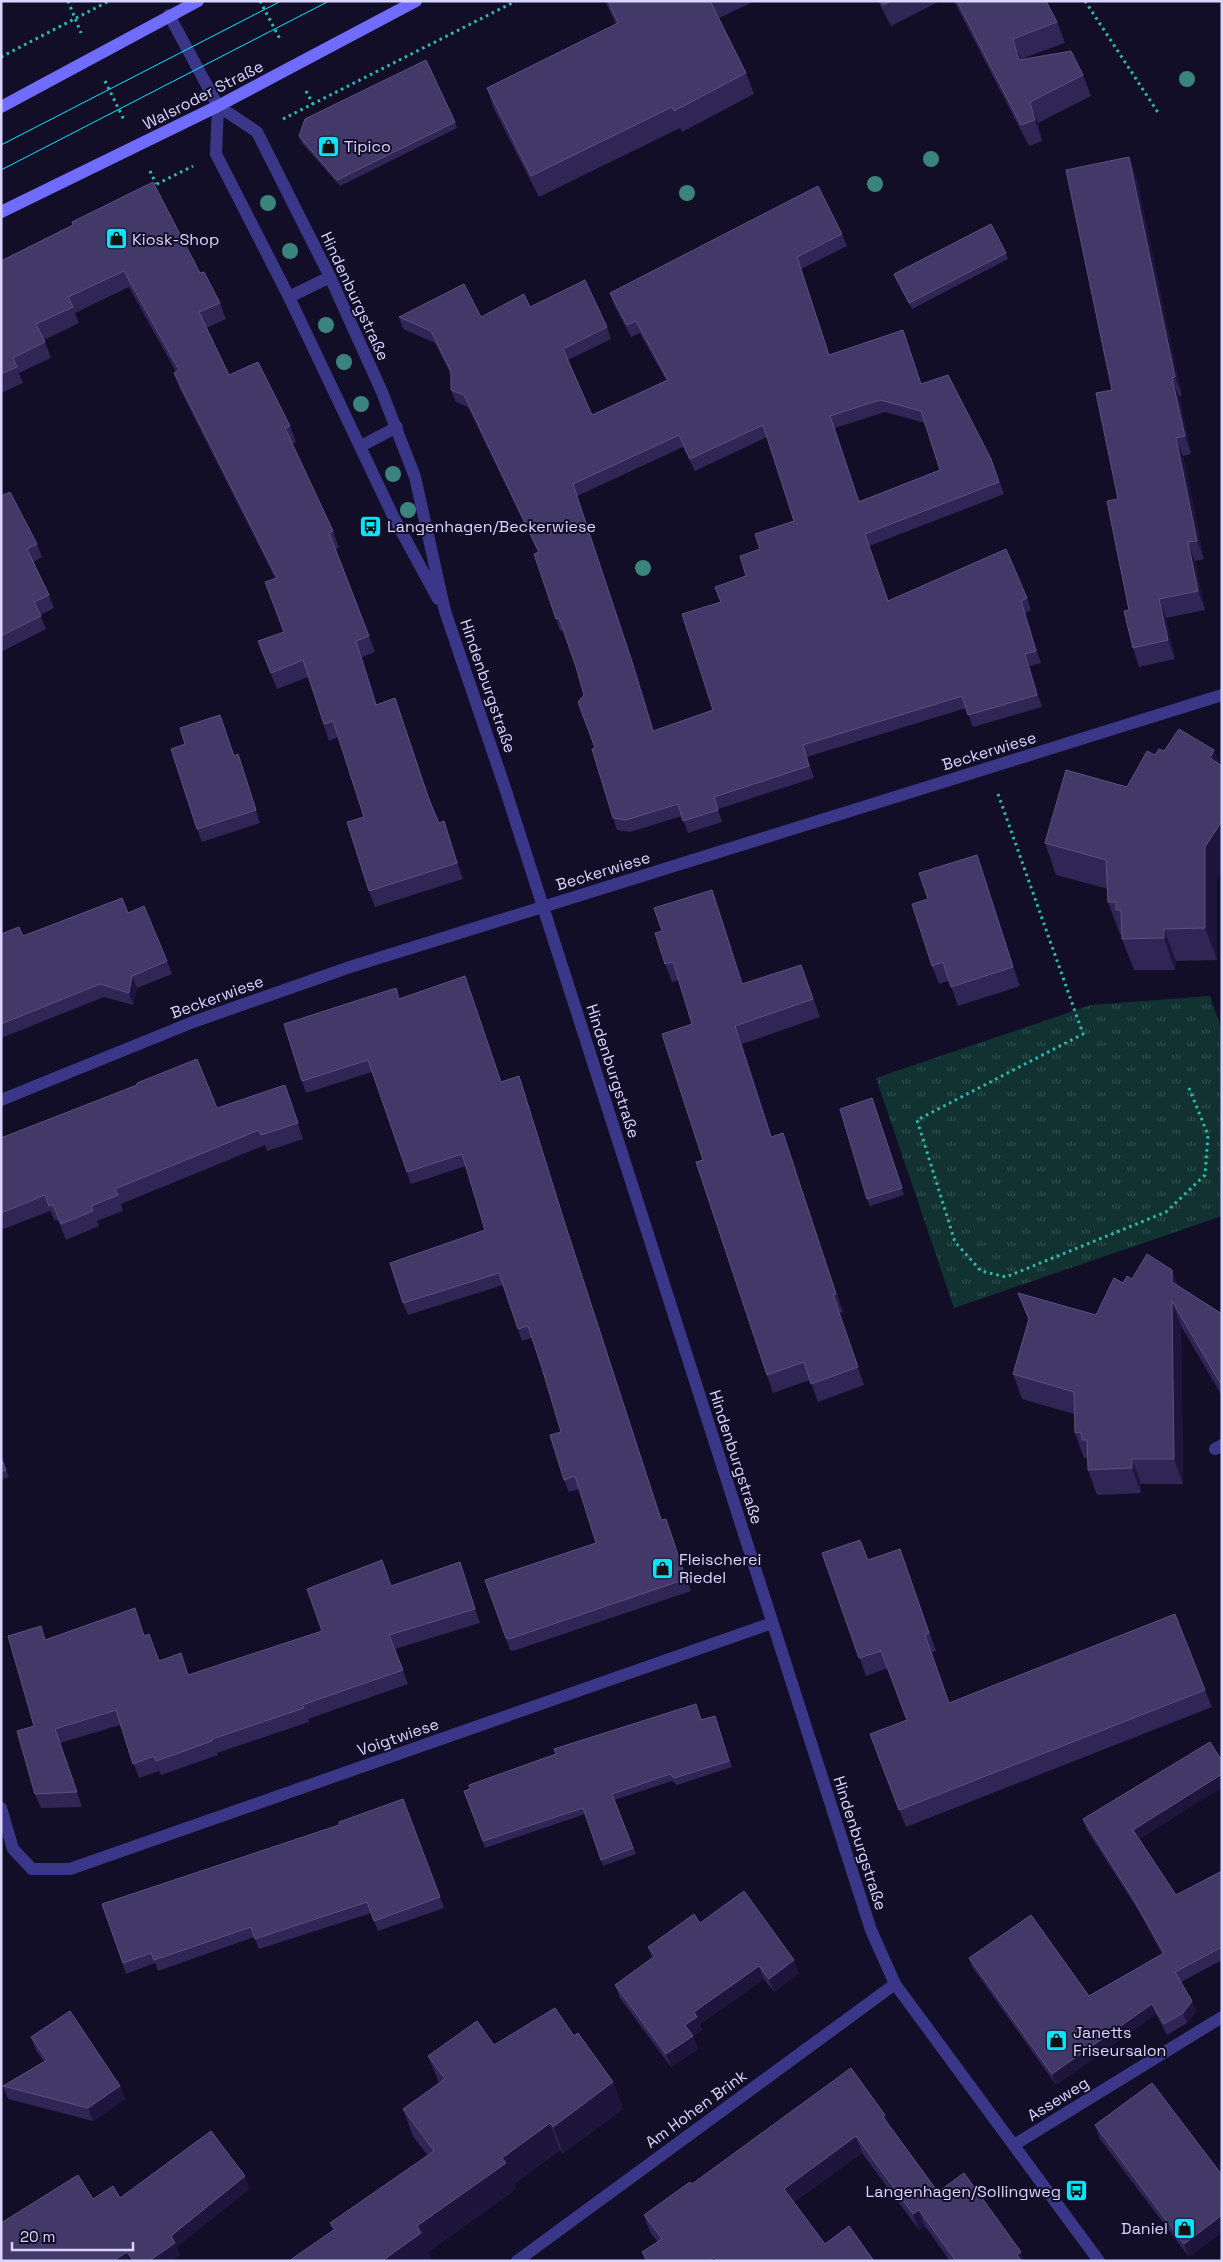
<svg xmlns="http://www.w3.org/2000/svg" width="1223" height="2262" font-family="'Space Grotesk',sans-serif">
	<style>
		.park { fill: url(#park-tufts) }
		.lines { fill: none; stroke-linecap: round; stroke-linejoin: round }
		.path { stroke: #2abeb5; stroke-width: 3; stroke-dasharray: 2.5 4; stroke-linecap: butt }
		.lane { stroke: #3a3789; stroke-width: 12 }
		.street { stroke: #3a3789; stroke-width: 12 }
		.secondary { stroke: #6f6cff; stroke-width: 12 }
		.tram { stroke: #01e6ff; stroke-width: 1 }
		.tree { fill: #3a847d }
		.wall { fill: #302656; fill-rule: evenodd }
		.shaded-wall { fill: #1d153b }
		.building { fill: #423968; stroke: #5a5180; fill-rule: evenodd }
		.labels { text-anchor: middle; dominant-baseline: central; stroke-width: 4; stroke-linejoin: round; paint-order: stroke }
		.street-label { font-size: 16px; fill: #dad5ff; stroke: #130e27 }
		.poi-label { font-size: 16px; fill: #dad5ff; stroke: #130e27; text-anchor: start }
	</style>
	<defs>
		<pattern id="park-tufts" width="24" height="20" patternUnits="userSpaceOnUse" patternTransform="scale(1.25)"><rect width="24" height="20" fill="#113231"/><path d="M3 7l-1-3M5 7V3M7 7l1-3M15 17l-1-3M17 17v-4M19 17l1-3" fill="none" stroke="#334f50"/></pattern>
	</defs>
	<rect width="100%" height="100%" fill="#130e27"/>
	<path class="park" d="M1210,996L1222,1031V1216L954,1308L876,1078L1091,1005Z"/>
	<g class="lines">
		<g class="path">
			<path d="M68,1L81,33"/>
			<path d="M260,1L281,41"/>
			<path d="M1085,1L1159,114"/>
			<path d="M1,57L109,1"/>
			<path d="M105,81L124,120"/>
			<path d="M306,91L313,104"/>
			<path d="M283,119L516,1"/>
			<path d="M150,171L156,184"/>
			<path d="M151,187L193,166"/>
			<path d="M998,794L1083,1034L917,1120L955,1242L981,1271L1006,1277L1166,1212L1205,1175L1208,1135L1189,1088"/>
		</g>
		<g class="lane">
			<path d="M289,297L330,277"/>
			<path d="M361,446L397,427"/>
			<path d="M1215,1449L1222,1445"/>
		</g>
		<g class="street">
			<path d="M169,15L218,106L257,132L330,277L382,392L415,477L445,611L504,785L871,1930L895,1984L1099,2261"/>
			<path d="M218,106L216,154L289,297L393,516L438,599"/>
			<path d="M1,1100L193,1022L350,967L1222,695"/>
			<path d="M1,1808L13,1849L32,1869H70L772,1623"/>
			<path d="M1014,2145L1222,2017"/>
			<path d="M517,2261L895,1984"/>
		</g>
		<g class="secondary">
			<path d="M1,107L198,1"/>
			<path d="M1,212L218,106L416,1"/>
		</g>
		<g class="tram">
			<path d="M1,145L281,1"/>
			<path d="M1,170L329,1"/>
		</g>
	</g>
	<g class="tree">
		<circle cx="1187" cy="79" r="8"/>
		<circle cx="931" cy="159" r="8"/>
		<circle cx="875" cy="184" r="8"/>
		<circle cx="687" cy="193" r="8"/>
		<circle cx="268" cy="203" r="8"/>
		<circle cx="290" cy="251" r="8"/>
		<circle cx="326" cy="325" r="8"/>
		<circle cx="344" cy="362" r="8"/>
		<circle cx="361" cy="404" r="8"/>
		<circle cx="393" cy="474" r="8"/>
		<circle cx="408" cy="510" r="8"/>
		<circle cx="643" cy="568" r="8"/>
	</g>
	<g class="wall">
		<path d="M605,1H755L719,18L746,73L754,94L682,132L680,128L539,197L494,109L487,88L616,24Z"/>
		<path d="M878,1H940L891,26Z"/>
		<path d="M954,1H1046L1057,22L1065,43L1021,59L1083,75L1091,96L1038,123L1042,141L1029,146Z"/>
		<path d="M455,122L457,128L340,186L302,143L299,136Z"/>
		<path d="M1136,175L1182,396H1179L1191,454L1183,456L1204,559L1195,561L1205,610L1166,618L1175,659L1139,667L1133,648L1129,610L1112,390Z"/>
		<path d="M842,234L847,246L801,269L829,355L922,384L991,459L1004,494L869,546L888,601L1027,598L1031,610L1025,613L1041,663L1030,666L1042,707L973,727L966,708L807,757L814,778L718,809L722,822L688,833L682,816L630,832L617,830L613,818L595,748L584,695L576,667L563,630L560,631L556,619L538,552L468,407L456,402L451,390V375L435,343L403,329L399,317H481L530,307L607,327L611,339L568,360L592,415L666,380L640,333L631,337L614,305L610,293ZM885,412L925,423L940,470L859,501L835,428ZM767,437L794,521L760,549L746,576L715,587L721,602L713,710L654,731L637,674L577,496L683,447L695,471Z"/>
		<path d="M1006,253L1008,259L912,309L896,280L894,274Z"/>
		<path d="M1,261L200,273L220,303L226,319L206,328L229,375L290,426L296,442L292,444L333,531L339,548L336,549L375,652L362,657L377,705L401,715L432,806L439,823L444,821L463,879L375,907L369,891L364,817L338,737L329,741L308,677L277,689L258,641L284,632L275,578L180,389L174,373L176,372L129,287L75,313L79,323L44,340L51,358L19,373L23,383L1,393Z"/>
		<path d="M1,496L37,544L42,557L33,562L49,595L54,608L40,615L46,629L1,652Z"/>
		<path d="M1214,750L1219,764L1217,879V960L1176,961L1175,970H1134L1122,939V934H1120L1108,902V889L1056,875L1045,843L1127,787L1155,755L1164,751Z"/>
		<path d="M238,754L260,823L202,842L197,829L234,756Z"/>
		<path d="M977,855L1020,986L958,1006L949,981L939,984L932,966L928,899Z"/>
		<path d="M719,908L743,984L801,965L820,1017L742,1044L772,1137L783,1133L789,1151L843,1312L839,1313L864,1385L818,1402L810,1380L773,1393L767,1375L703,1160L692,1024L678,980L672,982L665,964L662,931Z"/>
		<path d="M128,913L167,961L172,974L137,988L133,1005L104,997L1,1038V934L23,936Z"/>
		<path d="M399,999L501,1082L519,1076L570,1239L662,1520L666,1519L691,1591L513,1651L510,1650L485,1580L596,1543L579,1489L569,1492L564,1480L561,1432L542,1368L532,1338L522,1341L503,1285L408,1315L403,1303L485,1230L466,1166L411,1184L372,1072L306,1093L302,1081Z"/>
		<path d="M285,1085L303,1139L267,1151L265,1145L121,1204L123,1211L97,1221L99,1226L66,1240L58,1220L55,1221L50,1211L1,1230V1138L217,1108Z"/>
		<path d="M872,1098L904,1195L870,1206L867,1199Z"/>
		<path d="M1172,1270L1177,1285L1222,1314V1396L1181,1326L1183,1484H1141V1493L1097,1495L1088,1470V1458H1084L1075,1433L1074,1414L1022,1399L1013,1374L1029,1321L1018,1293L1096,1315L1123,1283Z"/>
		<path d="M1,1457L9,1477L1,1480Z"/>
		<path d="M900,1549L936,1651L931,1652L949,1703L1205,1690L1212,1707L906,1827L876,1751L907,1720L888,1668L866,1676L822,1553L868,1560Z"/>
		<path d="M460,1562L480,1623L395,1649L408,1684L308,1719L309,1722L217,1753L218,1755L161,1775L159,1771L139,1778L120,1725L60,1743L82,1807L41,1808L35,1794L34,1726L46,1639L144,1636L159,1661L188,1675L322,1631L391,1586Z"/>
		<path d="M699,1711L701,1720L715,1716L732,1767L677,1785L672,1781L614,1800L636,1854L603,1866L585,1814L485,1848L464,1791Z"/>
		<path d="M1222,1761V1787L1139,1839L1176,1895L1222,1871V1960L1181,1982L1192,2001L1196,2012L1187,2023L1167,2035L1156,2014L1056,2085L973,1968L969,1958L1089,1996L1162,1954L1138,1910L1087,1830L1083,1819Z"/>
		<path d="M403,1799L444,1908L378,1931L371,1913L259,1949L254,1937L158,1971L155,1963L126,1974L102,1904L339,1825Z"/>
		<path d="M700,1923L799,1973L774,1992L764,1979L700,2024L702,2030L693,2036L698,2049L671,2067L620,1998L615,1985L652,1958L648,1947Z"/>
		<path d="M574,2036L613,2082L623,2109L563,2153L560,2150L514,2184L516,2189L428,2252L431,2260L430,2261H289L333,2230L330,2223L428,2156L413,2136L403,2109L439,2083L428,2056L494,2045Z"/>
		<path d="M31,2037L120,2086L125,2099L93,2121L8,2099L3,2086L44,2062L36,2050Z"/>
		<path d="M885,2115L889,2125L938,2192L1021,2252L1024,2261H950L925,2226L919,2230L862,2153L794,2202L825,2244L874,2261H645L642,2252L658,2242L650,2232L644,2215L692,2184Z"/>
		<path d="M1095,2125L1222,2175V2232L1189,2257L1100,2139Z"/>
	</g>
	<g class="shaded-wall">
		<path d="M1013,39L1021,60H1019Z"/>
		<path d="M1030,102L1038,123L1042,141L1035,120Z"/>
		<path d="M1129,157L1136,175L1182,396L1175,377Z"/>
		<path d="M1172,378L1179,396L1191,454L1185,436Z"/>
		<path d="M1176,438L1183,456L1204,559L1197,541Z"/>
		<path d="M577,496L637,674L658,743L653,731Z"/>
		<path d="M1188,542L1195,561L1205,610L1198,591Z"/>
		<path d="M1159,599L1166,618L1175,659L1168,640Z"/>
		<path d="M1021,601L1025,613L1041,663L1036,651Z"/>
		<path d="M356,641L362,657L382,721L376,705Z"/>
		<path d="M1025,654L1030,666L1042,707L1037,695Z"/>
		<path d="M1214,750L1222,772L1210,758Z"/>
		<path d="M238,754L243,766L260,823L256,810Z"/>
		<path d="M444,821L450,837L463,879L457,863Z"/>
		<path d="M1222,821V871L1217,879V960L1205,928V847Z"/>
		<path d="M977,855L984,874L1020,986L1013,967Z"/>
		<path d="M712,890L719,908L749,1002L742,984Z"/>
		<path d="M1164,929L1176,961L1175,970L1164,938Z"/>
		<path d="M132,976L137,988L133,1005L129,993Z"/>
		<path d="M735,1026L742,1044L778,1155L771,1137Z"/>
		<path d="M519,1076L570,1239L666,1532L566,1227Z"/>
		<path d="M285,1085L291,1100L303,1139L298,1123Z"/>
		<path d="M783,1133L789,1151L843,1312L836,1294Z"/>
		<path d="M1172,1270L1181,1295L1172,1282Z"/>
		<path d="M1172,1301L1181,1326L1183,1484L1174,1459Z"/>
		<path d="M1132,1459L1141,1484V1493L1132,1468Z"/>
		<path d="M460,1562L465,1577L480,1623L475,1609Z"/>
		<path d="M1222,1774V1787L1137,1840L1133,1830Z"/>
		<path d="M794,1960L799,1973L774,1992L769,1979Z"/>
		<path d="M759,1966L764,1979L700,2024L702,2030L693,2036L698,2049L671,2067L666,2054L694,2012Z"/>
		<path d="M1192,2001L1196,2012L1187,2023L1183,2013Z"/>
		<path d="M1152,2004L1156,2014L1056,2085L1052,2074Z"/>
		<path d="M613,2082L623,2109L563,2153L553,2127Z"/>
		<path d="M120,2086L125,2099L93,2121L88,2108Z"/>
		<path d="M885,2115L891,2131L883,2117Z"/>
		<path d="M550,2123L560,2150L514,2184L516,2189L428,2252L431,2260L430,2261H382L417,2226L502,2158Z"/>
		<path d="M856,2136L862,2153L790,2205L784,2189Z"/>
		<path d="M245,2176L250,2189L177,2247L180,2255L172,2261H149L171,2236Z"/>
		<path d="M919,2210L925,2226L919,2230L913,2214Z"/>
		<path d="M1222,2215V2232L1189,2257L1184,2244Z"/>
		<path d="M127,2252L130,2261H113Z"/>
		<path d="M1021,2252L1024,2261H1019L1017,2255Z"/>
		<path d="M714,2257L716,2261H709Z"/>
	</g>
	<g class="building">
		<path d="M608,1H710L746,73L674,111L672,107L531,176L487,88L618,23Z"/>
		<path d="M881,1H891L883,5Z"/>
		<path d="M957,1H1046L1057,22L1013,39L1019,60L1071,51L1083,75L1030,102L1035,120L1021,125Z"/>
		<path d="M426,60L455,122L337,180L299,136L305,119Z"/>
		<path d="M1129,157L1175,377L1172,378L1185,436L1176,438L1197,541L1188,542L1198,591L1159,599L1168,640L1133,648L1124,611L1129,610L1107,501L1118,499L1096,393L1112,390L1066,170Z"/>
		<path d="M153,182L200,273L204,272L220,303L199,312L229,375L258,362L290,426L285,428L333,531L329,533L369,636L356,641L376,705L395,698L428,797L439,823L444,821L457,863L369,891L347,822L364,817L333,721L324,724L303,660L271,673L258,641L284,632L265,582L277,578L174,373L179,370L124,271L68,297L73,307L36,324L45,342L13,358L17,367L1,374V261L73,225L72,222Z"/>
		<path d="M818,186L842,234L797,257L829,355L903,330L921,384L948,375L991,459L999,482L865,534L888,601L1006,549L1027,598L1021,601L1036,651L1025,654L1037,695L968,715L962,696L803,745L809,766L714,797L718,810L683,821L678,804L626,820L613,818L592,749L595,748L578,702L584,695L576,667L559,618L556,619L534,554L539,552L464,395L451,390V371L431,331L399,317L464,284L481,317L524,294L530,307L585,280L607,327L563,349L592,415L668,380L636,321L627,325L610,293ZM880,400L921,411L940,470L859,502L830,416ZM763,425L794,521L755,534L760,549L740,556L746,576L715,587L721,602L682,614L713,710L653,731L632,662L573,484L679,435L690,459Z"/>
		<path d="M991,224L1006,253L909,303L894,274Z"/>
		<path d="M10,492L37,544L27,549L49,595L34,602L41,616L1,636V496Z"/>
		<path d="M220,715L234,756L238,754L256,810L197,829L171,749L185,744L180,728Z"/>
		<path d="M1179,729L1214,750L1210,758L1222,766V821L1205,847V928L1164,929V938L1122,939L1121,910H1116V902H1108L1106,860L1045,843L1066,770L1127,787L1147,751L1155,755L1159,749L1164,751Z"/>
		<path d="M977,855L1013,967L951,987L943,962L932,966L912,904L928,899L919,873Z"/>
		<path d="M712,890L742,984L801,965L813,999L735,1026L771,1137L783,1133L836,1294L833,1295L858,1367L811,1384L804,1362L767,1375L696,1162L703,1160L662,1034L692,1024L673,962L665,964L655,933L662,931L654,908Z"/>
		<path d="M122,898L128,913L144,906L167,961L132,976L129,993L100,984L1,1024V934L19,927L23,936Z"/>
		<path d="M465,976L501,1082L519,1076L566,1227L661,1520L666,1519L686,1579L509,1639L506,1638L485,1580L596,1543L575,1476L564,1480L550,1435L561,1432L542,1368L528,1326L518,1329L499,1273L403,1303L390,1263L485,1230L462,1154L407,1172L368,1060L302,1081L284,1024L396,988L399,999Z"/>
		<path d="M197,1059L217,1108L285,1085L298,1123L261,1135L259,1130L115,1189L118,1195L91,1206L93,1211L61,1224L53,1205L49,1206L45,1195L1,1213V1138L137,1085V1083Z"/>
		<path d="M872,1098L902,1188L867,1199L840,1109Z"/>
		<path d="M1147,1254L1172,1270V1282L1222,1314V1386L1172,1301L1174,1459H1132V1468L1088,1470L1087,1440H1082L1081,1432L1075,1433L1074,1392L1013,1374L1029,1319L1018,1293L1096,1315L1114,1278L1123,1283L1127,1276L1132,1279Z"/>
		<path d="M1,1457L6,1470L1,1472Z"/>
		<path d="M860,1540L868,1560L900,1549L929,1633L925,1635L949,1703L1175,1614L1205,1690L899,1810L870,1734L907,1720L881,1651L859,1658L822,1553Z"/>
		<path d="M382,1560L391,1586L460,1562L475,1609L389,1635L403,1670L302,1705L304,1708L212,1739V1741L156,1761L154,1756L133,1764L116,1710L55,1729L77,1792L35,1794L17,1731L34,1726L8,1636L41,1626L45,1640L135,1608L144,1636L149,1634L159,1661L181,1653L188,1675L322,1631L307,1589Z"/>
		<path d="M696,1704L701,1720L715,1716L729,1761L674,1778L670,1774L612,1794L633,1848L601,1860L583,1808L483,1841L464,1791L470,1789L469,1785L556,1754L554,1749Z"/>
		<path d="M1210,1742L1222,1761V1774L1133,1830L1176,1895L1222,1871V1947L1175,1972L1192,2001L1183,2013L1164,2024L1152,2004L1052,2074L969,1958L1031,1915L1089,1996L1164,1953L1134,1900L1083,1819Z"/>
		<path d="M403,1799L440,1897L374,1921L367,1902L255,1939L251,1927L154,1960L151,1953L123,1963L102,1904L339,1825V1822Z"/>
		<path d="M744,1891L794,1960L769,1979L759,1966L694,2012L697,2017L685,2025L693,2036L666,2054L615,1985L655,1956L648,1947L694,1914L700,1923Z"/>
		<path d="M555,2008L574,2036L578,2033L613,2082L553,2127L550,2123L502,2158L506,2163L417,2226L421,2233L382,2261H289L335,2229L330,2223L434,2151L403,2109L445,2079L428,2056L477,2021L494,2045Z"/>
		<path d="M70,2011L120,2086L88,2108L3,2086L47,2060L31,2037Z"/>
		<path d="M851,2068L885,2115L883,2117L938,2192L964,2173L1021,2252L1017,2255L1022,2261H956L919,2210L913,2214L856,2136L784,2189L825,2244L849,2226L874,2261H717L714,2257L709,2261H648L642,2252L662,2239L644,2215L690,2182L692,2184Z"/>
		<path d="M1152,2083L1222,2175V2215L1184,2244L1095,2125Z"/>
		<path d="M211,2131L245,2176L171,2236L175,2243L149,2261H133L127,2252L113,2261H1V2223L78,2175L93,2199L113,2186L120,2198Z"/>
	</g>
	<defs>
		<symbol id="shop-square" viewBox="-11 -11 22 22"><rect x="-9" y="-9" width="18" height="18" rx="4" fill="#01e6ff" stroke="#130e27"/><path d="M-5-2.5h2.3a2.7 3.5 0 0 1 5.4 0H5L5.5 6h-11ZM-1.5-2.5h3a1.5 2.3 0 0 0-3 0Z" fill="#111"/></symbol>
		<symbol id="bus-square" viewBox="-11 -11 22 22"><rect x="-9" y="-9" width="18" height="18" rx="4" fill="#01e6ff" stroke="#130e27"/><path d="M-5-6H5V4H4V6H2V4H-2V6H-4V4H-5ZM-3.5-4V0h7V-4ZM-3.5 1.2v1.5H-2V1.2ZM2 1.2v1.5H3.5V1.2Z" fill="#111"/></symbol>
	</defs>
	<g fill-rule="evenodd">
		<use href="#shop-square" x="316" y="134" width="25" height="25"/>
		<use href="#shop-square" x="104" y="226" width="25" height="25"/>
		<use href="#bus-square" x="358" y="514" width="25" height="25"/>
		<use href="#shop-square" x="650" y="1556" width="25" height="25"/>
		<use href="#shop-square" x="1044" y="2028" width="25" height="25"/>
		<use href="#bus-square" x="1064" y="2178" width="25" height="25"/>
		<use href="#shop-square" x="1172" y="2216" width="25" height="25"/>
	</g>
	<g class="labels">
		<g class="street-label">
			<text transform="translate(203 95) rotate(-27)">Walsroder Straße</text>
			<text transform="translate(355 296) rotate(65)">Hindenburgstraße</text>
			<text transform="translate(488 686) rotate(71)">Hindenburgstraße</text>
			<text transform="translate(989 751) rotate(-17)">Beckerwiese</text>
			<text transform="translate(603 871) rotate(-17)">Beckerwiese</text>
			<text transform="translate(217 997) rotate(-20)">Beckerwiese</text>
			<text transform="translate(613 1071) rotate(72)">Hindenburgstraße</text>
			<text transform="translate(736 1457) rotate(72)">Hindenburgstraße</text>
			<text transform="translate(398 1737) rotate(-19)">Voigtwiese</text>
			<text transform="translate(860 1843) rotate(72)">Hindenburgstraße</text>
			<text transform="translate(1058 2099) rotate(-32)">Asseweg</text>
			<text transform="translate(696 2109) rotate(-36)">Am Hohen Brink</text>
		</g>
		<g class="poi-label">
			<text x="344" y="146">Tipico</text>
			<text x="132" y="239">Kiosk-Shop</text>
			<text x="387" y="526">Langenhagen/Beckerwiese</text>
			<text x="679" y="1559">Fleischerei<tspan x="679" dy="18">Riedel</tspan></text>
			<text x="1073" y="2032">Janetts<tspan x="1073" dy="18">Friseursalon</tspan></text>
			<text x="1061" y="2191" text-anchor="end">Langenhagen/Sollingweg</text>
			<text x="1168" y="2228" text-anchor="end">Daniel</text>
		</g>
	</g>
	<rect width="1223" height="2262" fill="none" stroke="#dad5ff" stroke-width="5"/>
	<path d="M12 2242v8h121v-8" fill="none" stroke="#dad5ff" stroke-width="2.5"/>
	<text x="20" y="2242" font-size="15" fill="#dad5ff" stroke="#130e27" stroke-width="4" paint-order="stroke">20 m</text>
</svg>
